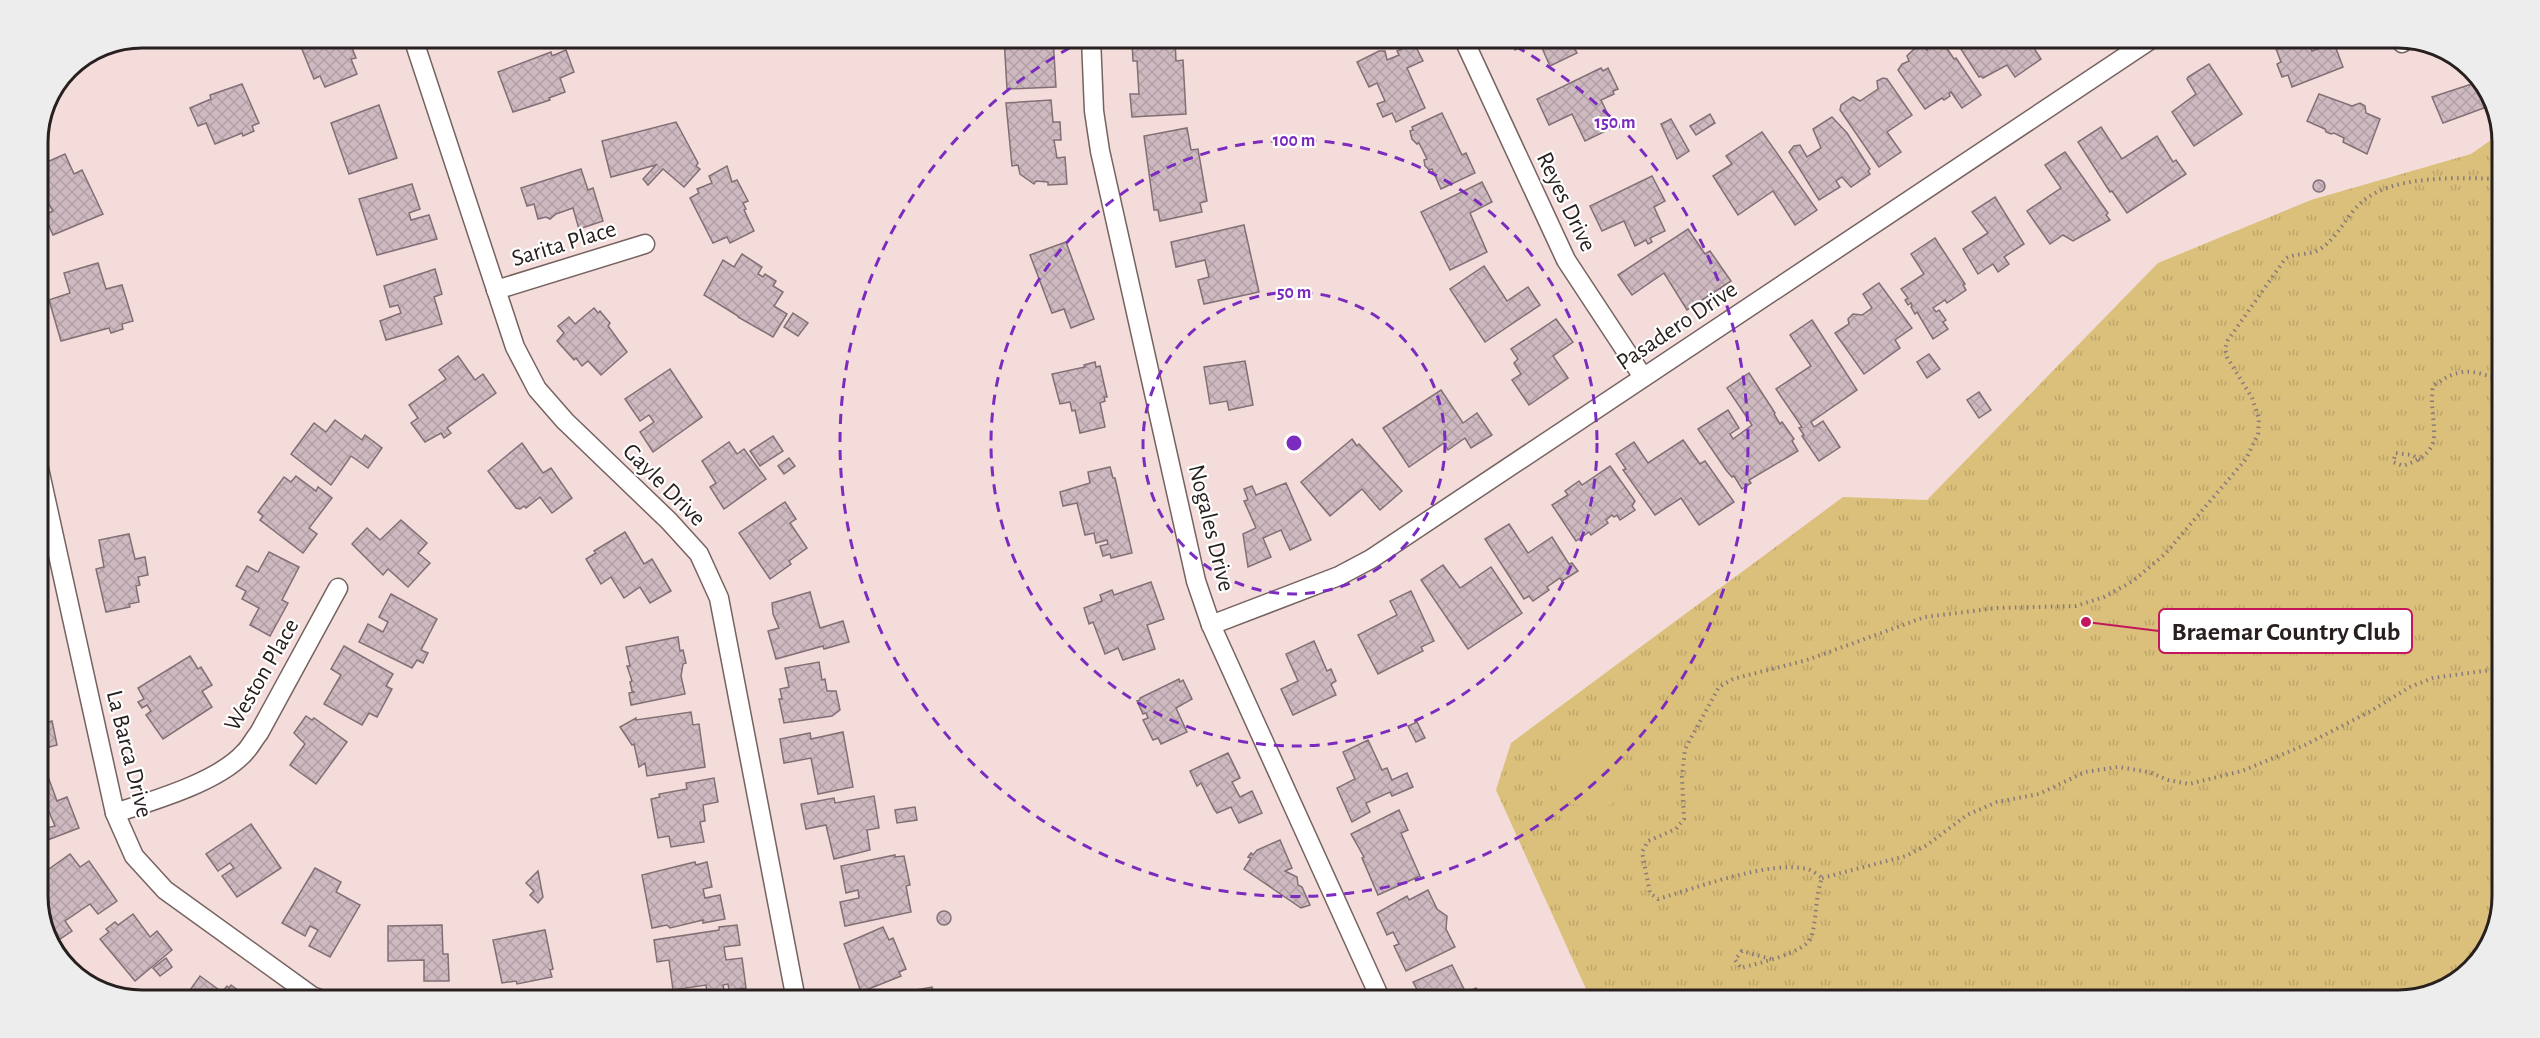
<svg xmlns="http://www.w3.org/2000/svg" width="2540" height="1038" font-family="'Alegreya Sans',sans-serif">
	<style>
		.grass { fill: url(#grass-tufts) }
		.pitch { fill: #dbc07b }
		.building { fill: url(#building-cross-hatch); stroke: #826f75; stroke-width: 1.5; fill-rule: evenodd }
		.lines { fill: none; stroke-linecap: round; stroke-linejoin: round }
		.minor-casing { stroke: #766260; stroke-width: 21 }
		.path { stroke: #897a78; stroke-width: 4; stroke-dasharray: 1.5 4.5; stroke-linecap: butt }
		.minor { stroke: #fff; stroke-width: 18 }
		.ring { fill: none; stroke: #7b2cbf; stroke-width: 3; stroke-dasharray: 10 8 }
		.labels { text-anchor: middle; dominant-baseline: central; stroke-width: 4.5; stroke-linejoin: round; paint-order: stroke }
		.street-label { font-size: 24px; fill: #28201f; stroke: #fff }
		.rim { fill: none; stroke: #28201f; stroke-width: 3 }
		.centre { fill: #7b2cbf; stroke: #fff; stroke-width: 3 }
		.ring-label { font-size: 18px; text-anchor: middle; font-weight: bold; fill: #7b2cbf; stroke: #fff; stroke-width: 4.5; stroke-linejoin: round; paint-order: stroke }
		.leader { fill: none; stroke: #c2185b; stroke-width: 2 }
		.callout-dot { fill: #c2185b; stroke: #fff; stroke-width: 2 }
		.callout { fill: #fff; stroke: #c2185b; stroke-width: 2 }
		.callout-label { font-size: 26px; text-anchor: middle; font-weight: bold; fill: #28201f }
	</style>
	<defs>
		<pattern id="grass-tufts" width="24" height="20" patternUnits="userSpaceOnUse" patternTransform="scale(1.5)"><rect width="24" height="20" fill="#dbc07b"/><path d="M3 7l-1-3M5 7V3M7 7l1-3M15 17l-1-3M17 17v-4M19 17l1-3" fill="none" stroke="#bca56a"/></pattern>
		<pattern id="building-cross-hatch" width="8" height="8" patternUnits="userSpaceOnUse" patternTransform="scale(1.5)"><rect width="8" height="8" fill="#ceb9c0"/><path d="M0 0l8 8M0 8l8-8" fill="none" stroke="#b19fa5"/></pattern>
	</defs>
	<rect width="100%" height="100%" fill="#f3dcd9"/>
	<path class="grass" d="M2501,133L2495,936L2456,983L2398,1000H1591L1496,790L1511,743L1843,497L1927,500L2158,263L2311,200L2471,154Z"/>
	<path class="pitch" d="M1584,746C1590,747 1601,747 1607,749C1625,759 1632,786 1616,801C1605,811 1575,809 1564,798C1542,774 1559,754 1584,746Z"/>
	<g class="building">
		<path d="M309,38H364L350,43L356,58L351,59L357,74L325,87L320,76L314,79L299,42Z"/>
		<path d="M1004,38H1053L1056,87L1007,89Z"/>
		<path d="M1509,38H1569L1577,53L1550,66L1538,39L1515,50Z"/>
		<path d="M1956,38H2023L2025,40L2028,39L2041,59L2015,77L2007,65L1983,78L1981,76L1979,77L1955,40Z"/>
		<path d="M2272,38H2307L2312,51L2334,43L2343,67L2292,87L2288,75L2282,77L2277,64L2281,62Z"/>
		<path d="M1175,39L1176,61L1183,60L1186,114L1132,117L1130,94H1139L1137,61H1133L1132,41Z"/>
		<path d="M1938,40L1942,41L1954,59L1956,58L1981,95L1962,108L1951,92L1949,94L1950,96L1944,100L1942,98L1925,109L1898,70L1902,64L1909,61L1907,56L1913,50L1924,45L1927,51V48L1935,45Z"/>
		<path d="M1414,43L1423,61L1407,68L1425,108L1396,122L1392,113L1383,117L1377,104L1385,101L1377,83L1369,87L1357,62L1379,51H1385L1387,60L1399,55L1397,51Z"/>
		<path d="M566,50L574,72L560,78L565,92L549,98L550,100L513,112L498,72L551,52L552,56Z"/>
		<path d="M2209,64L2242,114L2194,146L2172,112L2196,94L2187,79L2188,77Z"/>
		<path d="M1601,68L1603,71L1608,68L1618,89L1613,91L1614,94L1601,100L1614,127L1585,141L1572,114L1549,125L1537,99Z"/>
		<path d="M2476,77L2485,84L2492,105L2443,123L2432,97L2478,82Z"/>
		<path d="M1883,78L1887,79L1912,115L1887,132L1901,152L1879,167L1840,110L1841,105L1853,97L1860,101L1878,89L1877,81Z"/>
		<path d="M242,84L259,123L252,126L254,131L243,136L242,133L215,144L206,123L198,126L190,108L211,99L210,95Z"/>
		<path d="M2319,94L2352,106L2360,103L2365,106L2366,113L2380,119L2367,154L2343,142L2344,138L2334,133L2331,134L2326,132L2325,129L2307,121Z"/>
		<path d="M1051,100L1053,122H1060L1061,140H1054L1057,158L1065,157L1067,184L1048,185V182L1036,181L1034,184L1020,174L1018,165L1012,166L1006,103Z"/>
		<path d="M379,105L397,158L349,174L331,123Z"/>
		<path d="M1442,113L1462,155L1466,153L1475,173L1441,189L1432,169L1429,170L1425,166L1424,160L1427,159L1419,143L1417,144L1412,139L1410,131L1413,130L1412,127Z"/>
		<path d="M1710,114L1715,123L1696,135L1690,126Z"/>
		<path d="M1832,117L1847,133L1870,169L1868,171L1870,174L1851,187L1842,177L1836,181L1840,187L1819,200L1789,152L1794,146L1800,145L1807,157L1821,148L1813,129Z"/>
		<path d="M1671,119L1689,151L1677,159L1661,124Z"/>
		<path d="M676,122L698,163L696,166L700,169L684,187L663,169L648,185L643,179L656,165L611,177L602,141Z"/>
		<path d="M2101,127L2122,159L2157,136L2173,162L2176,160L2186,174L2127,213L2112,191L2110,192L2078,142Z"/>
		<path d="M1187,128L1191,150L1198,149L1207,201L1200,203L1202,212L1160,221L1158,210H1154L1144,136Z"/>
		<path d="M1762,132L1817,210L1795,225L1773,191L1738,215L1713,176L1732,164L1726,156Z"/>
		<path d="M2065,152L2108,213L2106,215L2110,220L2073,241L2063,235L2050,244L2027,211L2061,188L2045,165Z"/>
		<path d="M65,154L74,174L82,170L103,214L53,235L44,215L53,211L43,194L38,197V172L47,168L45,163Z"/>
		<path d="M727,166L732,182L737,180L748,201L743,203L746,209L744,210L754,231L730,243L727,237L713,243L690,198L699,193L697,189L712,183L709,176Z"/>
		<path d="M581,169L588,190L593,188L603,221L579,229L573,208L556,214L550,219L546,217L538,219L534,204L527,206L521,188Z"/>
		<path d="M1652,176L1665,201L1654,207L1665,231L1650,238L1652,242L1648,244L1646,240L1635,246L1624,221L1602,231L1590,206Z"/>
		<circle cx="2319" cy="186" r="6"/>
		<path d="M1482,182L1492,202L1470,213L1487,252L1450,270L1421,212Z"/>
		<path d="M412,184L420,209L409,213L411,220L429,215L437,239L377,255L359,199Z"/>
		<path d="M1995,197L2024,244L2004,257L2009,264L1998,272L1993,264L1978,274L1963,249L1988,233L1972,212Z"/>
		<path d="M1244,225L1259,292L1204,304L1198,280L1209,277L1205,260L1176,267L1171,242Z"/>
		<path d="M1688,229L1705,254L1710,251L1731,281L1687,310L1664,273L1632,295L1618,275Z"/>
		<path d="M1935,238L1965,284L1963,285L1966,290L1947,303L1945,300L1933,308L1936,312L1939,310L1946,320L1943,322L1948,329L1933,339L1917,312L1915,314L1911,307L1912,306L1911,303L1908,305L1905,300L1908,298L1901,289L1924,274L1911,254Z"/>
		<path d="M1066,242L1094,319L1071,328L1064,309L1052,313L1030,255Z"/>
		<path d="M742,254L762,267L758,274L763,277L765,274L776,281L773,286L783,292L774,306L787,314L773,337L738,317V316L704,295L723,260L734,267Z"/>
		<path d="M98,263L106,289L122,285L133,321L122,324L123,329L111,333L109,328L61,341L49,300L70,293L64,273Z"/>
		<path d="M1484,266L1507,301L1528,287L1540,305L1485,342L1450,289Z"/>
		<path d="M435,269L442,294L434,297L442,324L386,340L380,321L401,313L398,305L390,307L384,286Z"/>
		<path d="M1879,283L1912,328L1895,340L1900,348L1864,374L1835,333L1849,324L1848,319L1853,314L1862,315L1872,308L1863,294Z"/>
		<path d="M594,308L598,313L600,311L610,323L608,326L627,352L601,375L588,361L582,366L576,358L574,360L557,341L564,333L558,326L569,317L575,324Z"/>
		<path d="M793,313L808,323L798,336L784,327Z"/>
		<path d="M1556,319L1573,342L1553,356L1568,378L1529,405L1512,380L1521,374L1514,363L1518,359L1511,349Z"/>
		<path d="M1812,320L1857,390L1811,422L1814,427L1823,421L1840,447L1819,461L1802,436L1804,435L1799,428L1802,427L1776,389L1811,366L1790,335Z"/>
		<path d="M1929,354L1940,369L1927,378L1917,362Z"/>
		<path d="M458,356L475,380L483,374L496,393L447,428L451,433L444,438L441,433L425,442L411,423L418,418L409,405L446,379L439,370Z"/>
		<path d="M1245,361L1253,405L1229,410L1227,401L1210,404L1204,367Z"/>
		<path d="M1095,362L1096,367L1100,366L1107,397H1104L1105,401L1100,403L1105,427L1080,433L1075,410L1072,411L1070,402L1060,404L1052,374L1085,367L1084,365Z"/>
		<path d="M670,369L702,417L653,452L640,432L654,422L649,415L640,421L625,399Z"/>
		<path d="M1749,373L1775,413L1774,414L1780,424L1782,422L1794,439L1792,441L1798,451L1749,480L1751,483L1742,489L1734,476L1732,477L1726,470L1698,429L1728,410L1739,428L1730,434L1733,439L1752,425L1727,388Z"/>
		<path d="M1441,390L1463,423L1477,413L1492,435L1471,448L1465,438L1448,450L1444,443L1409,467L1383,428Z"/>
		<path d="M1979,392L1991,410L1979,418L1967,400Z"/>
		<path d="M335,420L362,440L365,435L382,448L368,468L351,456L331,485L291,454L314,423L326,432Z"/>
		<path d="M773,436L783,451L760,466L750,451Z"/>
		<path d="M1352,439L1357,446L1359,444L1402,491L1380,510L1362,489L1330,516L1301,482Z"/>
		<path d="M1683,440L1700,464L1705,461L1734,502L1699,525L1681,498L1655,515L1623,470L1626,469L1616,454L1634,442L1648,463Z"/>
		<path d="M729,442L737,454L744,449L766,479L724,509L710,487L716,483L702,461Z"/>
		<path d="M522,443L543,473L551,468L572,498L552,513L540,497L526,508L524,506L520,509L516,508L488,471Z"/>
		<path d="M789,458L795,466L784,474L778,466Z"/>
		<path d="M1610,466L1635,501L1632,506L1635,510L1620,520L1617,515L1614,517L1612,515L1606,520L1608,523L1591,535L1589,532L1576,541L1552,505L1568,495L1565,491L1579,481L1582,485Z"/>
		<path d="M1110,467L1113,478H1115L1132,553L1111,558L1110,554L1103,556L1100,546L1108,544L1107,540L1096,543L1094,533L1085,535L1077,503L1063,506L1060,492L1090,483L1088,472Z"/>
		<path d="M296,476L316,491L318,487L332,498L309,528L317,534L303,553L260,520L263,516L258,512L284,477L291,482Z"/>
		<path d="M1286,483L1311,540L1290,550L1281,530L1263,538L1271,557L1248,567L1243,534L1256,528L1244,501L1248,500L1244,489L1252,486L1256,495Z"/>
		<path d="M785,502L796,519L790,523L807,548L789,561L791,564L770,579L739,533Z"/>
		<path d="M401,520L427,543L418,553L430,563L408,587L388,569L383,575L352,544L367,528L380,540Z"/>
		<path d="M1509,524L1528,553L1552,537L1569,564L1572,563L1578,571L1562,581L1560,578L1547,587L1549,590L1533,601L1529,596L1524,599L1485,539Z"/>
		<path d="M625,532L644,564L652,559L671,591L650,603L640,587L624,598L611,577L601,584L586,559L596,553L594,551Z"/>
		<path d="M129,534L135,559L145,557L148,575L138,577L140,585L136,586L139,602L129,604L130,607L106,612L96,569L104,567L99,540Z"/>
		<path d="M269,552L299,567L282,600L288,603L270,636L250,625L259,608L242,599L246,591L236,586L247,566L258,572Z"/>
		<path d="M1443,565L1460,588L1491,567L1522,613L1468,649L1421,580Z"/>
		<path d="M1151,582L1164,619L1147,625L1155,649L1123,660L1118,648L1105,654L1093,622L1089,624L1084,608L1102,601L1100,595L1112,590L1114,595Z"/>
		<path d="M1411,591L1434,641L1421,647L1423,651L1378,674L1358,635L1397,615L1390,601Z"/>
		<path d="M810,592L820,628L843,621L849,642L824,649L823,646L776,659L768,631L779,628L773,614L772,603Z"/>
		<path d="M391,594L437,619L421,650L428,653L423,663L417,660L412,668L359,642L368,624L383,632L388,622L379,617Z"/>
		<path d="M678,637L680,651L683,650L686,663L683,664L681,676L685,694L631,705L629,693L634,692L632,691L630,682L632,681L627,666H630L626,647Z"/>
		<path d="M1314,641L1327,671L1331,669L1336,681L1331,684L1336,695L1293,715L1281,689L1298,681L1286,654Z"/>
		<path d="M344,646L393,674L386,686L392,689L377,717L369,713L362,725L324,704L341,675L331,669Z"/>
		<path d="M190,656L198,669L201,667L212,685L202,691L212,707L163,739L146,715L151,711L147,705L142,708L138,702L144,699L138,688Z"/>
		<path d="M819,662L822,680L825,679L827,691H836L840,710L832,716L784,723L779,699H782L780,689L789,687L785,668Z"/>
		<path d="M1179,679L1180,682L1183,680L1192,699L1176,708L1187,732L1161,744L1158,738L1153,740L1143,720L1148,718L1146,713L1143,714L1137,701L1140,700V698Z"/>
		<path d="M38,689L44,714L38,716Z"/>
		<path d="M691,712L693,725L699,724L705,767L647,776L645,763L639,767L634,744L632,745L620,727L636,718V720Z"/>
		<path d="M306,716L312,720L314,718L347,742L316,784L290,765L305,744L294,733Z"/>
		<path d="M52,721L57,745L38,750V725Z"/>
		<path d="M1417,722L1425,738L1416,742L1408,726Z"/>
		<path d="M843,732L853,787L818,794L811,758L784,763L780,739L810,733L811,739Z"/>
		<path d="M1368,740L1382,770L1387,768L1392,780L1407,773L1413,787L1392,796L1390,792L1366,803L1370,812L1352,822L1337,788L1355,779L1343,752Z"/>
		<path d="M1228,753L1240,778L1232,782L1240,797L1252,791L1262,813L1239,823L1231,807L1217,813L1214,809L1201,783L1197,786L1190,771Z"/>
		<path d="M47,774L57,801L67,797L79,828L45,841L41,831L38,832V777ZM49,812L55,826L47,828L45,824L43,825L39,814Z"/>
		<path d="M714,778L718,802L703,805L705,821L700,822L704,842L671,847L669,836L658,838L651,799L660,797L659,794L687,789L686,783Z"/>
		<path d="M874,796L879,828L867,830L870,850L834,859L826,825L806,829L801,804L834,798L835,803Z"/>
		<path d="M915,807L917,820L897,823L895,810Z"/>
		<path d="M1399,810L1408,830L1401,833L1420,876L1378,895L1362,858L1364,857L1351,834Z"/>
		<path d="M251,824L281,868L237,897L222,876L234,868L230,863L218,871L206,854Z"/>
		<path d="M1280,840L1292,868L1285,871L1297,877L1298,885L1302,887L1310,905L1301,908L1244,869L1251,858L1248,857L1251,853L1253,855L1257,850Z"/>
		<path d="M70,854L80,867L89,861L117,901L98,914L90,904L65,921L72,931L54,943L38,903V877Z"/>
		<path d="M895,855V857L904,856L910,885L906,886L911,912L845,926L840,902L859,898L858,890L846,893L841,866Z"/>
		<path d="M695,862L696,865L707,862L712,887L703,889L705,898L720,895L725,919L703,923V920L670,928L667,925L652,928L642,875Z"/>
		<path d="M315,868L341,882L336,892L360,905L330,957L309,946L318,930L310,926L305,936L282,923Z"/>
		<path d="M538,871L543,897L538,903L530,895L534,891L526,883Z"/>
		<path d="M1428,890L1437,909L1447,916L1446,929L1455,947L1406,971L1394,946L1399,944L1393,932L1387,935L1377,913L1407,896L1409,900Z"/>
		<circle cx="944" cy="918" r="7"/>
		<path d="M133,914L150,937L157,931L172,950L135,981L100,939L109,932L106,929L115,922L118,925Z"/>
		<path d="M442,925L443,954H448L449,981H424V960L388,961V926Z"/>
		<path d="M737,925L740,945L724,947L726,960L742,958L746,988L729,990L728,984L723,985L724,990L707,993L706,985L673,990L669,960L657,962L654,940L719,930V927Z"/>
		<path d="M883,927L889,940L893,938L906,969L899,972L901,976L861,992L844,944Z"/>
		<path d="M545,930L553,969L550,970L552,977L517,984L516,981L502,983L493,940Z"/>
		<path d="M166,958L172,967L160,976L153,968Z"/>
		<path d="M1452,965L1466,993L1476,988L1481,999L1477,1000H1423L1413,982Z"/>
		<path d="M200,976L222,992L227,986L229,988L231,985L250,999L183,1000Z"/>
		<path d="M932,987L935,1000H877V997Z"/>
	</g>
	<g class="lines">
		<defs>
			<g id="minor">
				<path d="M413,38L515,347L537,389L565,421L669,521L699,554L719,598L796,1000"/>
				<path d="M1091,38L1094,111L1100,151L1196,581L1211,625L1381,1000"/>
				<path d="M1463,38L1566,260L1643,377"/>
				<path d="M2400,38L2402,43"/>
				<path d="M496,290L645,244"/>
				<path d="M38,464L115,813L134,856L165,890L312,996L323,1000"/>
				<path d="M1211,625L1339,576L1371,559L2153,38"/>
				<path d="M115,813C152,801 219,782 245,752C250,747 254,739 259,733L338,588"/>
			</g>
		</defs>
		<use href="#minor" class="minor-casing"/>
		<g class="path">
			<path d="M2420,460L2412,455L2396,453L2393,462L2403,466C2452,449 2427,426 2433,386C2460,367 2470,369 2500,380"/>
			<path d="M1822,878L1906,856L1927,845L1967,815L1997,802L2039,794L2085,772L2118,767L2149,772L2168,780L2189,784L2242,771L2305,745L2369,712L2410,687L2433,678L2497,669"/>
			<path d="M1771,959L1742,951L1735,960L1741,968C1758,963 1808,953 1812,935C1817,915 1815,898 1822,878C1818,875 1812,870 1807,869C1770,860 1696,888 1658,899L1650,893L1642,852L1648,841L1676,829L1684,819L1682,777L1685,749L1719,687L1733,679L1807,660L1925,617L1997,608L2076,606L2104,597L2133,581L2165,554L2246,459L2258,434L2259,419L2252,398L2227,357L2225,349L2228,340L2285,259C2296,252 2310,256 2320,249C2339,237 2346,215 2363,201C2396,174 2461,178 2502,179"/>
		</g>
		<use href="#minor" class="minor"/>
	</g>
	<g class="ring">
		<circle cx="1294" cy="443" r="151"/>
		<circle cx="1294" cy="443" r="303"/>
		<path d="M1500 38A454 454 0 1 1 1088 38"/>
	</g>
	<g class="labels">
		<g class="street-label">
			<text transform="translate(1566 202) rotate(64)">Reyes Drive</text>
			<text transform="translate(564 244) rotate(-17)">Sarita Place</text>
			<text transform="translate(1677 326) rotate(-34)">Pasadero Drive</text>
			<text transform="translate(664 485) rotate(45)">Gayle Drive</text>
			<text transform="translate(1211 528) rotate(76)">Nogales Drive</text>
			<text transform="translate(262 675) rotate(-60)">Weston Place</text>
			<text transform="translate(129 754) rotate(76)">La Barca Drive</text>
		</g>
	</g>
	<path d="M0 0H2540V1038H0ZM142 48H2398A94 94 0 0 1 2492 142V896A94 94 0 0 1 2398 990H142A94 94 0 0 1 48 896V142A94 94 0 0 1 142 48Z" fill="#eeeded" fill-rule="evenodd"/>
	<path class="rim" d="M142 48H2398A94 94 0 0 1 2492 142V896A94 94 0 0 1 2398 990H142A94 94 0 0 1 48 896V142A94 94 0 0 1 142 48Z"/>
	<circle cx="1294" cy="443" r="9" class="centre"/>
	<g class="ring-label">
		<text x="1615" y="128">150 m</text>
		<text x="1294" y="146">100 m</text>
		<text x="1294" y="298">50 m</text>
	</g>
	<path class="leader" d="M2086 622L2159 631"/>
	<circle class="callout-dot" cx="2086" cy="622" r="6"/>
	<rect class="callout" x="2159" y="609" width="253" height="44" rx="6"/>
	<g class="callout-label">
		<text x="2286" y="640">Braemar Country Club</text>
	</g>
</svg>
